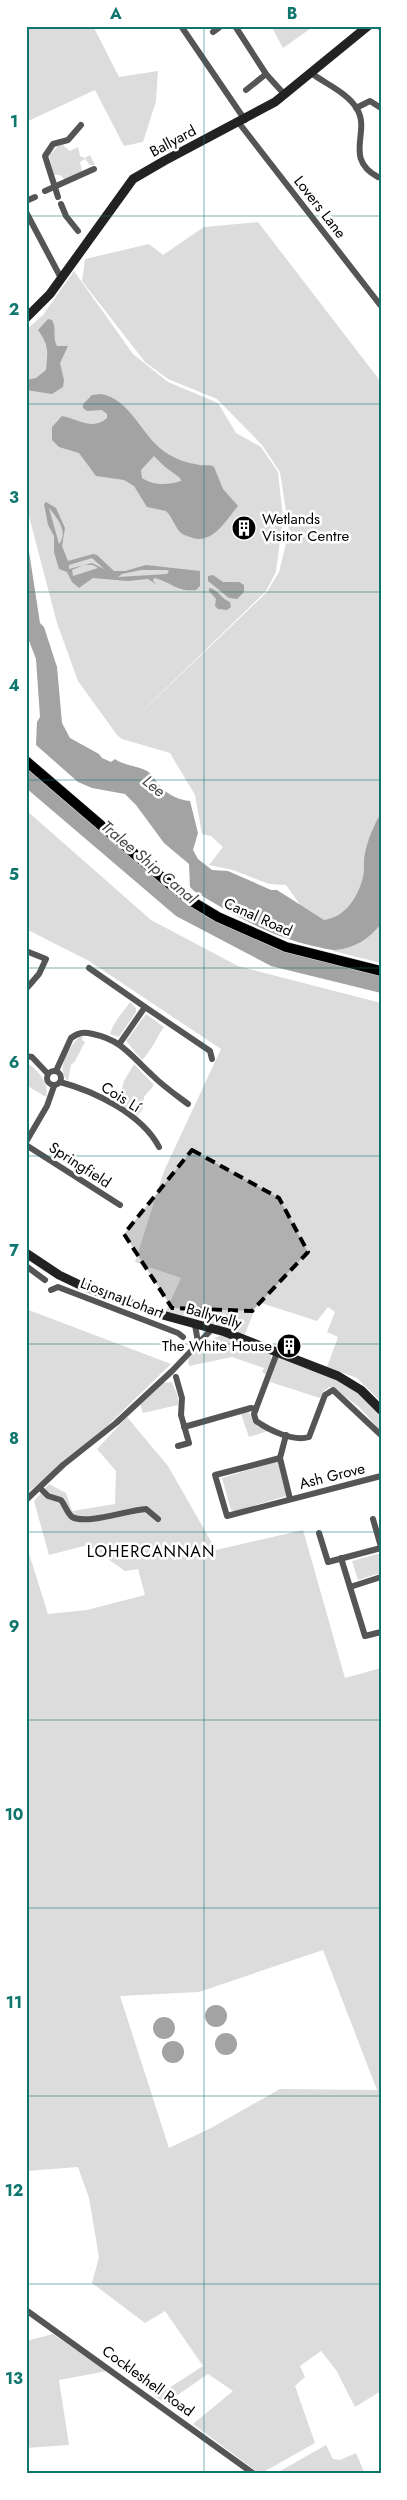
<svg xmlns="http://www.w3.org/2000/svg" width="407" height="2500" font-family="Jost,sans-serif">
	<style>
		.green { fill: #dcdcdc; fill-rule: evenodd }
		.water { fill: #a3a3a3; fill-rule: evenodd }
		.lines { fill: none; stroke-linecap: round; stroke-linejoin: round }
		.primary-casing { stroke: #dbdbdb; stroke-width: 11 }
		.street { stroke: #555; stroke-width: 6 }
		.secondary { stroke: #222; stroke-width: 9 }
		.primary { stroke: #000; stroke-width: 10 }
		.marked { fill: #000; fill-opacity: 0.2; stroke: #000; stroke-width: 4; stroke-dasharray: 10 6; stroke-linejoin: round }
		.grid { fill: none; stroke: #0f766e; stroke-width: 1; stroke-opacity: 0.55 }
		.labels { text-anchor: middle; dominant-baseline: central; stroke-width: 5; stroke-linejoin: round; paint-order: stroke }
		.street-label { font-size: 15px; fill: #000; stroke: #fff }
		.poi-label { font-size: 15px; fill: #000; stroke: #fff; text-anchor: start }
		.water-label { font-size: 16px; font-style: italic; fill: #444; stroke: #fff }
		.neighbourhood-label { font-size: 16px; letter-spacing: 1px; fill: #000; stroke: #fff }
		.neatline { fill: none; stroke: #0f766e; stroke-width: 2 }
		.grid-label { font-size: 16px; text-anchor: middle; font-weight: bold; fill: #0f766e }
	</style>
	<rect width="100%" height="100%" fill="#fff"/>
	<g class="green">
		<path d="M26,26H93L119,77L158,71L156,101L143,142L124,146L95,90L26,122Z"/>
		<path d="M271,26H314L283,48Z"/>
		<path d="M63,145L70,151L78,147L80,156L85,158L90,155L95,165H90L85,159L80,162L82,171L65,180L60,175H54L49,155L58,146Z"/>
		<path d="M258,222L381,382V963L333,951L286,885L269,884L233,870L209,865L223,847L211,836L202,834L195,795L170,753L122,739L117,735L78,681L57,623L26,505V330L43,315L74,271L133,354L168,382L218,403L236,433L261,447L278,472L283,518L276,572L266,591L121,732L267,592L279,572L289,531L280,472L262,445L217,399L168,379L145,362L82,281L85,259L149,244L163,255L204,227Z"/>
		<path d="M26,810L151,920L238,966L381,1003V1402L357,1378L327,1367L338,1337L327,1332L335,1312L328,1307L317,1321L258,1302L244,1336L217,1325L166,1311L181,1278L135,1262L164,1171L221,1049L89,961L26,929Z"/>
		<path d="M130,1002L136,1008V1012L119,1037L110,1034C114,1021 122,1014 130,1002Z"/>
		<path d="M146,1014L164,1027C156,1038 152,1050 142,1060L126,1041Z"/>
		<path d="M79,1037H83L82,1040L85,1042L75,1061L71,1065L68,1081C55,1070 69,1047 79,1037Z"/>
		<path d="M26,1062C37,1069 50,1083 46,1097L26,1085Z"/>
		<path d="M134,1064L154,1085L144,1097L143,1109L136,1117L118,1104L124,1081Z"/>
		<path d="M26,1309L171,1364L102,1431L26,1494Z"/>
		<path d="M225,1334L270,1353L272,1361L267,1375L262,1372L264,1368L232,1357L189,1366L188,1359L202,1343Z"/>
		<path d="M278,1357C314,1370 357,1382 381,1415V1431L359,1407L334,1388L329,1387L324,1391L320,1398L270,1382Z"/>
		<path d="M172,1382L178,1397V1405L143,1413L140,1404L163,1383Z"/>
		<path d="M248,1411L257,1426L268,1431L249,1437L241,1414Z"/>
		<path d="M127,1417L168,1466L216,1550L303,1530L345,1678L381,1668V2391L355,2407L336,2370L321,2351L300,2366L305,2377L295,2386L315,2443L260,2474L193,2424L233,2391L208,2374L166,2403L155,2397L203,2366L165,2311L145,2323L92,2283L99,2257L89,2198L78,2167L26,2171V1544L48,1614L87,1610L145,1595L138,1569L125,1571L88,1545L49,1555L34,1501L49,1484L66,1493L72,1511L115,1504L116,1471L97,1449ZM323,1950L377,2090L280,2089L211,2128L169,2148L120,1996L199,1992Z"/>
		<path d="M278,1461L286,1496L235,1511L231,1510L222,1478Z"/>
		<path d="M381,1553V1576L377,1574L358,1580L352,1561Z"/>
		<path d="M53,2334L107,2371L59,2380L69,2445L26,2448V2341Z"/>
		<path d="M326,2445L333,2459L340,2460L356,2453L365,2474H275Z"/>
	</g>
	<g class="water">
		<path d="M48,319L52,320C57,329 52,337 57,346H68L60,363L64,380L63,387L52,394L26,390V380L36,378L46,370C48,350 49,346 38,330Z"/>
		<path d="M100,394C129,398 140,432 161,449C172,458 186,463 200,465C205,466 210,464 214,467L223,489L238,506C227,519 213,544 193,538C188,536 182,535 179,531C174,524 172,517 166,511L147,507L134,486L124,480L96,476L79,453L59,447L52,440V427L62,416C78,419 93,431 107,418V414L102,410L87,411L83,408V404L92,395ZM154,456L164,466L180,478L181,481C168,485 154,486 142,478L141,470Z"/>
		<path d="M46,502L56,508L65,528L62,546L68,561L93,554L97,555L114,571H125L146,565L200,571V586L196,590C176,592 172,582 154,578L153,581L157,585L148,579L127,581L93,578L79,588L72,582L67,572L59,569L54,552V536L48,525L44,504ZM49,508C57,518 69,532 59,544ZM92,558L104,569L92,563L69,569V565ZM84,565H93L98,568L73,576L72,570ZM141,570H167L169,571L167,574L118,577L122,574Z"/>
		<path d="M26,532L40,623L44,627L57,667L62,723L70,738L99,754L102,758L111,762L115,759C125,766 135,765 147,771C153,775 155,781 160,786C168,795 179,800 190,801L198,833L193,850L198,859L212,870L228,871L271,890H277L324,920C346,917 358,897 363,877C365,869 363,861 365,853C368,839 374,825 381,813V924C369,939 355,948 335,950C328,950 320,947 313,946C269,936 232,914 194,891L190,887L189,864L164,843L136,805L125,794L92,788L78,782L36,745L37,722L40,717L36,659L26,633Z"/>
		<path d="M213,575L223,582H239L244,585V592L237,599L229,598L208,581V576Z"/>
		<path d="M209,588C218,589 221,599 230,602L231,607L227,610L218,609L215,606L216,599L209,591Z"/>
		<path d="M26,767L157,878L284,951L381,975V993L271,966L176,916L26,788Z"/>
		<circle cx="216" cy="2016" r="11"/>
		<circle cx="164" cy="2028" r="11"/>
		<circle cx="226" cy="2044" r="11"/>
		<circle cx="173" cy="2052" r="11"/>
	</g>
	<g class="lines">
		<defs>
			<path id="primary" d="M26,761L166,881L193,902L218,917L286,947L381,971"/>
		</defs>
		<use href="#primary" class="primary-casing"/>
		<g class="street">
			<path d="M181,26L245,120"/>
			<path d="M235,26L266,74L285,95"/>
			<path d="M379,26L381,28"/>
			<path d="M213,32L221,26"/>
			<path d="M311,73C326,84 348,93 357,109C371,132 343,158 378,177"/>
			<path d="M246,90L266,74"/>
			<path d="M356,108L370,101L381,108"/>
			<path d="M239,123L381,306"/>
			<path d="M45,191L94,169"/>
			<path d="M58,197L45,156L53,144L68,140L81,125"/>
			<path d="M26,201L35,197"/>
			<path d="M61,204L66,216L78,231"/>
			<path d="M26,212L61,278"/>
			<path d="M26,951L46,959L39,974L26,989"/>
			<path d="M89,968L145,1007"/>
			<path d="M120,1043L145,1007L210,1051L212,1059"/>
			<path d="M26,1056L32,1057L48,1074"/>
			<circle cx="54" cy="1078" r="7"/>
			<path d="M56,1071L71,1038C79,1032 84,1032 93,1034C122,1040 131,1056 152,1075C163,1086 176,1095 188,1104"/>
			<path d="M60,1082C94,1091 142,1114 159,1147"/>
			<path d="M26,1142L47,1106L54,1086"/>
			<path d="M26,1145L120,1205"/>
			<path d="M26,1266L45,1280"/>
			<path d="M51,1290L58,1287L178,1333L183,1337"/>
			<path d="M195,1325L198,1342"/>
			<path d="M277,1353L254,1414L256,1421C269,1430 293,1442 309,1437L325,1395L333,1390L381,1435"/>
			<path d="M176,1377L182,1398L181,1415L189,1443L178,1446"/>
			<path d="M184,1427L251,1408L256,1409"/>
			<path d="M280,1458L286,1435"/>
			<path d="M40,1488L48,1496L61,1500C65,1505 67,1513 72,1517C87,1525 128,1510 146,1509L158,1519"/>
			<path d="M290,1499L280,1458L215,1475L227,1516L381,1476"/>
			<path d="M26,1500L63,1465L116,1423L172,1371L212,1329"/>
			<path d="M373,1519L381,1547"/>
			<path d="M319,1533L328,1562L381,1548"/>
			<path d="M341,1558L365,1636L381,1632"/>
			<path d="M350,1587L381,1577"/>
			<path d="M26,2310L254,2474"/>
		</g>
		<g class="secondary">
			<path d="M26,318L50,294L133,179L164,161L275,102L368,26"/>
			<path d="M26,1253L59,1275L80,1285L159,1314L225,1332L338,1376L361,1390L381,1410"/>
		</g>
		<use href="#primary" class="primary"/>
	</g>
	<path class="marked" d="M192,1150L279,1198L308,1252L252,1311L172,1308L124,1234Z"/>
	<path class="grid" d="M204,26V2474M26,216H381M26,404H381M26,592H381M26,780H381M26,968H381M26,1156H381M26,1344H381M26,1532H381M26,1720H381M26,1908H381M26,2096H381M26,2284H381"/>
	<defs>
		<symbol id="building-disc" viewBox="-11 -11 22 22"><circle r="9.5" fill="#000" stroke="#fff"/><path d="M-4-6H4V6H1V3H-1V6H-4ZM-2.5-4.3h1.7v1.8h-1.7ZM.8-4.3h1.7v1.8H.8ZM-2.5-1h1.7V.8h-1.7ZM.8-1h1.7V.8H.8Z" fill="#fff"/></symbol>
	</defs>
	<g fill-rule="evenodd">
		<use href="#building-disc" x="230" y="514" width="28" height="28"/>
		<use href="#building-disc" x="275" y="1332" width="28" height="28"/>
	</g>
	<g class="labels">
		<g class="street-label">
			<text transform="translate(173 141) rotate(-28)">Ballyard</text>
			<text transform="translate(320 207) rotate(52)">Lovers Lane</text>
			<text transform="translate(258 917) rotate(24)">Canal Road</text>
			<text transform="translate(121 1097) rotate(32)">Cois Lí</text>
			<text transform="translate(80 1165) rotate(33)">Springfield</text>
			<text transform="translate(122 1298) rotate(21)">Lios na Lohart</text>
			<text transform="translate(214 1316) rotate(16)">Ballyvelly</text>
			<text transform="translate(332 1476) rotate(-14)">Ash Grove</text>
			<text transform="translate(148 2381) rotate(36)">Cockleshell Road</text>
		</g>
		<g class="poi-label">
			<text x="262" y="519">Wetlands<tspan x="262" dy="17">Visitor Centre</tspan></text>
			<text x="272" y="1346" text-anchor="end">The White House</text>
		</g>
		<g class="water-label">
			<text transform="translate(154 786) rotate(39)">Lee</text>
			<text transform="translate(149 862) rotate(40)">Tralee Ship Canal</text>
		</g>
		<g class="neighbourhood-label">
			<text x="151" y="1551">LOHERCANNAN</text>
		</g>
	</g>
	<rect width="407" height="2500" fill="none" stroke="#ffffff" stroke-width="55"/>
	<rect x="28" y="28" width="352" height="2444" class="neatline"/>
	<g class="grid-label">
		<text x="116" y="19">A</text>
		<text x="292" y="19">B</text>
		<text x="14" y="127">1</text>
		<text x="14" y="315">2</text>
		<text x="14" y="503">3</text>
		<text x="14" y="691">4</text>
		<text x="14" y="880">5</text>
		<text x="14" y="1068">6</text>
		<text x="14" y="1256">7</text>
		<text x="14" y="1444">8</text>
		<text x="14" y="1632">9</text>
		<text x="14" y="1820">10</text>
		<text x="14" y="2008">11</text>
		<text x="14" y="2196">12</text>
		<text x="14" y="2384">13</text>
	</g>
</svg>
